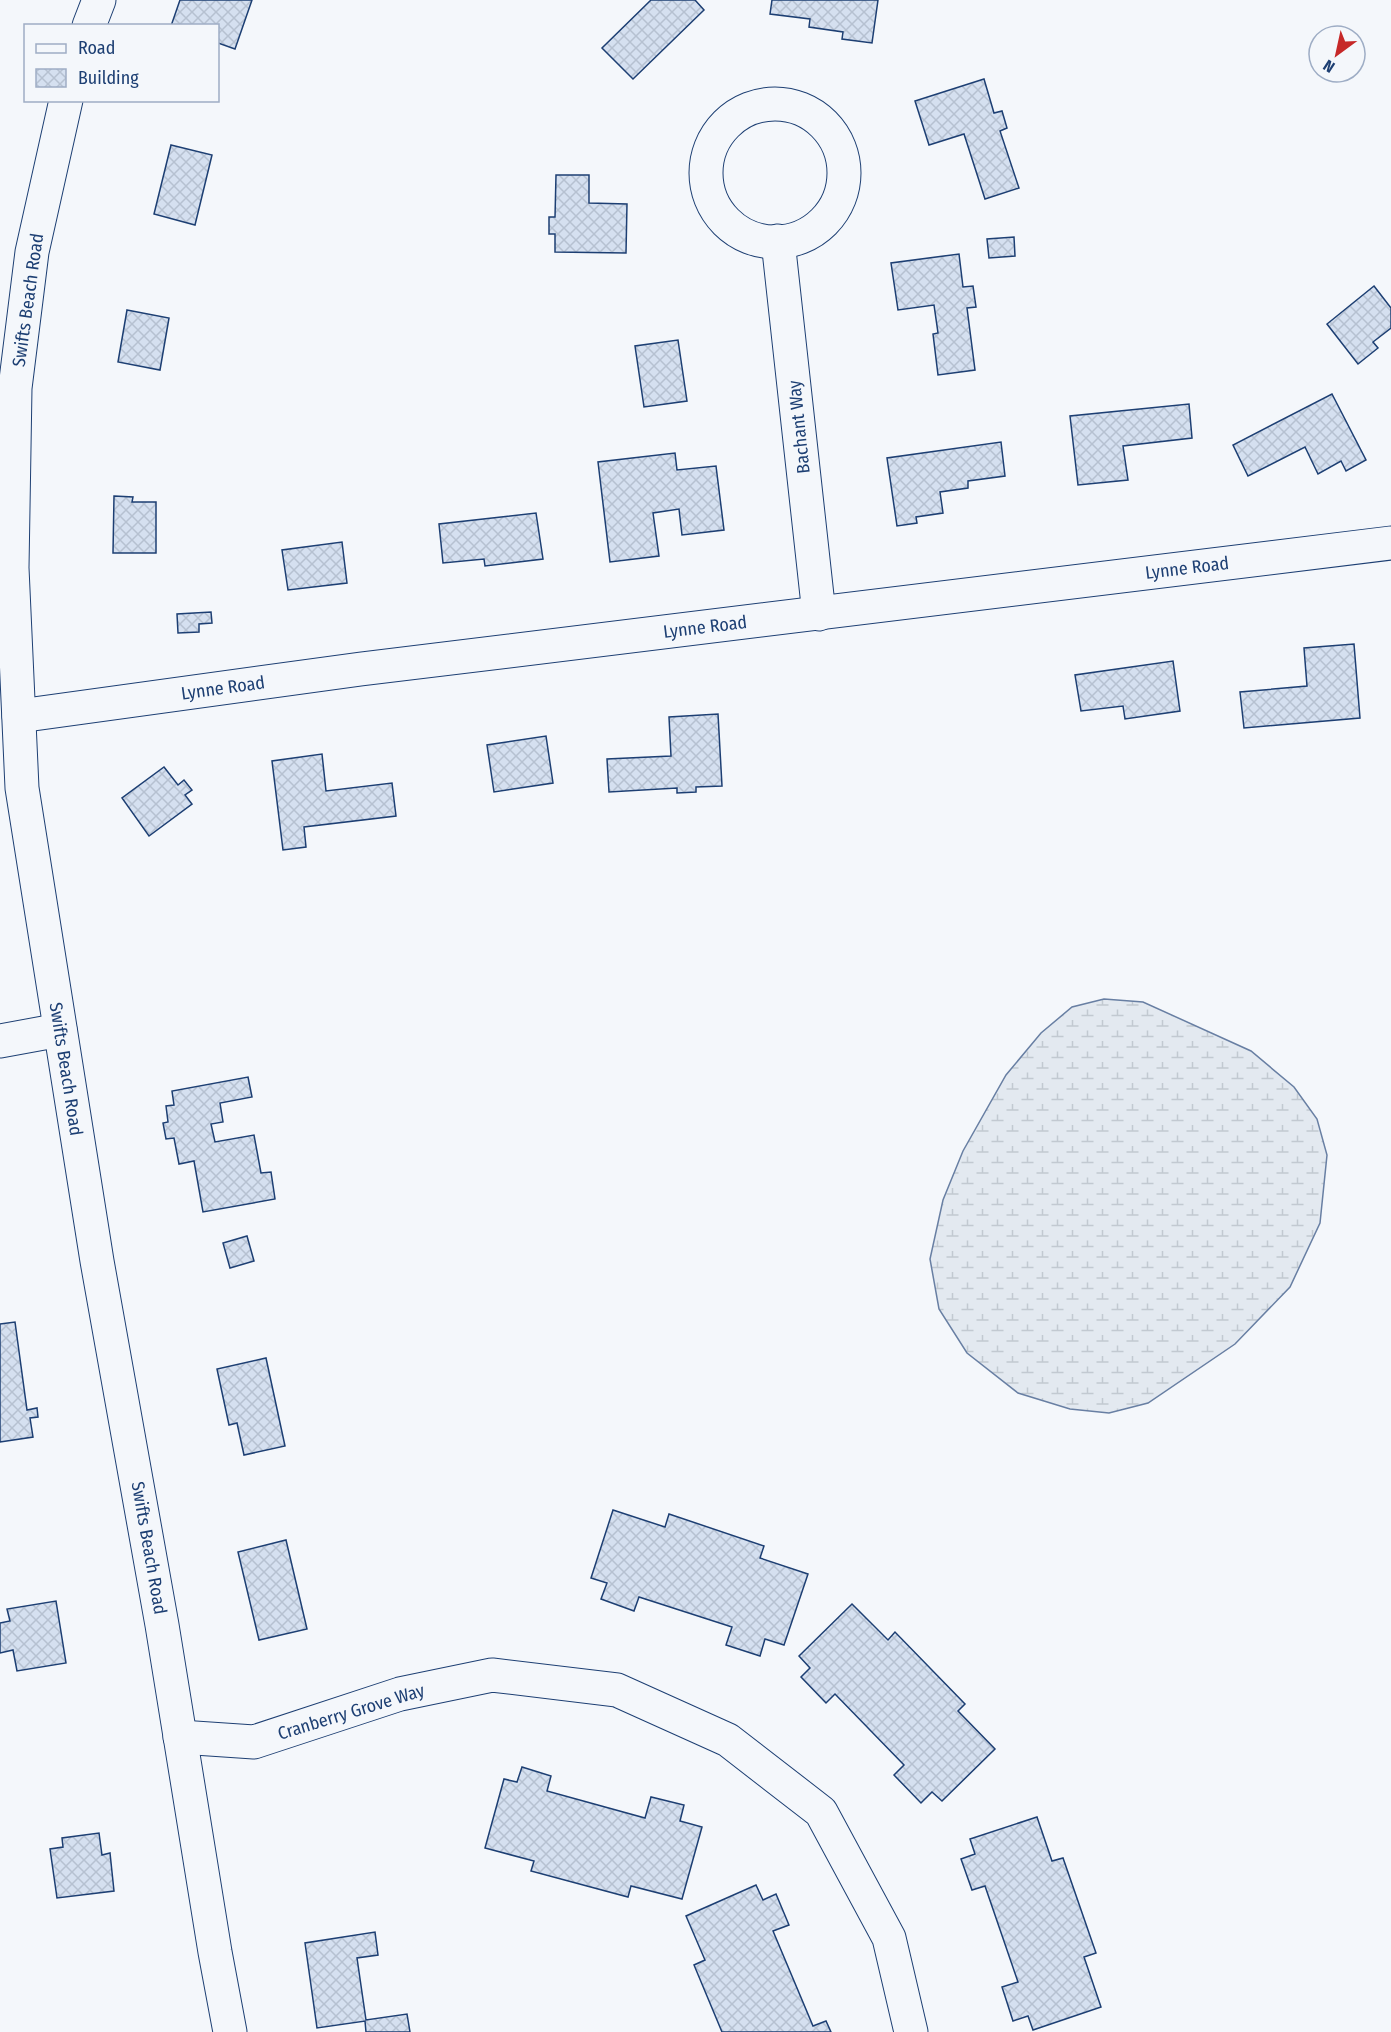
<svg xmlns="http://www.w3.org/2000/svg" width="1391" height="2032" font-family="'Fira Sans Condensed',sans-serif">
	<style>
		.wetland { fill: url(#wetland-marsh); stroke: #687fa3; stroke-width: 1.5 }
		.building { fill: url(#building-cross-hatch); stroke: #1d3f73; stroke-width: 1.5 }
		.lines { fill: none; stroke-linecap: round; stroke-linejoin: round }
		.minor-casing { stroke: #1d3f73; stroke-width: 35 }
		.minor { stroke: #f4f7fb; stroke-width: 33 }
		.labels { text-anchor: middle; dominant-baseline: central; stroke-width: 4.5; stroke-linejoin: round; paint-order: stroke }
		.street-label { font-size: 18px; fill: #1d3f73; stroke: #f4f7fb }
	</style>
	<defs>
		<pattern id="wetland-marsh" width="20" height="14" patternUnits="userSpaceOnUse" patternTransform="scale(1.5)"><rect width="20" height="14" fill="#e3e9f0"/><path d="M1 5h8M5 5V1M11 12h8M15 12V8" fill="none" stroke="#c2c9d1"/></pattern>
		<pattern id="building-cross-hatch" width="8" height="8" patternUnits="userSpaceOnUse" patternTransform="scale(1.5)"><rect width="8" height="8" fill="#d5e0f0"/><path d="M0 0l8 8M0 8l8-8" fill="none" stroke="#b6c1d1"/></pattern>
	</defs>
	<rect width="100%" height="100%" fill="#f4f7fb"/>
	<path class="wetland" d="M1104,999L1143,1002L1251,1051L1294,1087L1317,1119L1327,1155L1320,1223L1290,1287L1235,1344L1148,1403L1109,1413L1070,1409L1018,1393L967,1353L939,1309L930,1259L943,1200L963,1151L1006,1075L1041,1033L1072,1007Z"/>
	<g class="building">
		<path d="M180,0H252L235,49L218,43V26H171Z"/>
		<path d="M651,0H695L704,10L633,79L602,48Z"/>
		<path d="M772,0H878L872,43L842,39L843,32L809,27L810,19L770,14Z"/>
		<path d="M984,79L994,113L1002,111L1007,128L1000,131L1019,188L985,199L964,134L929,145L915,101Z"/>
		<path d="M171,145L212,155L195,225L154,214Z"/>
		<path d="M556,175H589V203L627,204L626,253L555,252V234H549V217H555Z"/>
		<path d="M1014,237L1015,256L989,258L987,239Z"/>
		<path d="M959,254L963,287L973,286L976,307L967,308L975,370L938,375L933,334L938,333L934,305L898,310L891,263Z"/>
		<path d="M1374,286L1391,308V328L1373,342L1378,348L1358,364L1327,324Z"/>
		<path d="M127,310L169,318L160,370L118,362Z"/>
		<path d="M678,340L687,401L644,407L635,346Z"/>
		<path d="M1332,394L1366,460L1346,471L1341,461L1318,474L1305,447L1248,476L1233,445Z"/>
		<path d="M1189,404L1192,438L1123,446L1128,480L1078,485L1070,416Z"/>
		<path d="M1001,442L1005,476L968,481V488L940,492L943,513L916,517L917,523L897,526L887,458Z"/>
		<path d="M675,453L677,470L716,466L724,530L682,535L679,509L653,513L659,556L610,562L598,462Z"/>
		<path d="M114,496L133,497L132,502H156V553H113Z"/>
		<path d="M536,513L543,559L485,566L484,559L443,563L439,524Z"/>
		<path d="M342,542L347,583L288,590L282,550Z"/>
		<path d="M211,612L212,623L199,624V632L178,633L177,614Z"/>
		<path d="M1354,644L1360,718L1244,728L1240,692L1307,686L1304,648Z"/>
		<path d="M1173,661L1180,711L1125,719L1123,706L1081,711L1075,675Z"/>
		<path d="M718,714L722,786L696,787V792L677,793V788L609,792L607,759L671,756L669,717Z"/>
		<path d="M546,736L553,783L494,792L487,745Z"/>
		<path d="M322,754L326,791L392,783L396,816L304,827L306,847L283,850L272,761Z"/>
		<path d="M164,767L178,785L184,780L192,790L185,795L192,804L149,836L122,798Z"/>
		<path d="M248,1077L252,1097L220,1103L223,1122L211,1124L215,1142L254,1135L261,1173L271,1172L275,1199L203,1212L194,1161L179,1164L174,1138L166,1139L163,1123L168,1122L166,1106L174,1105L172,1091Z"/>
		<path d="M247,1236L254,1261L230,1268L223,1243Z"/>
		<path d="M15,1322L27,1410L37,1408L38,1417L30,1418L33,1437L0,1442V1324Z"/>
		<path d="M266,1358L285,1446L244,1455L237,1423L229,1425L217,1369Z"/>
		<path d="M613,1510L665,1527L669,1514L764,1546L760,1558L808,1574L784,1645L765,1639L760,1656L726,1645L732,1627L639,1597L634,1611L601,1599L607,1583L591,1578Z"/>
		<path d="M286,1540L307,1629L259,1640L238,1552Z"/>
		<path d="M56,1601L66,1663L17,1671L13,1650L0,1653V1623L10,1621L7,1609Z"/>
		<path d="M852,1604L888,1640L895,1632L965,1704L958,1711L995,1749L942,1801L932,1792L921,1803L894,1775L904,1765L835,1694L826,1703L801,1677L810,1668L799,1656Z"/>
		<path d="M522,1767L551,1776L547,1791L645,1818L651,1797L684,1805L680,1821L702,1827L682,1899L631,1886L628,1897L531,1871L534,1861L485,1848L504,1779L517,1782Z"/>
		<path d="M1037,1817L1052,1861L1063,1858L1096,1953L1084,1957L1101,2007L1033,2030L1028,2016L1013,2021L1002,1987L1018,1982L985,1886L972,1890L961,1859L975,1854L970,1839Z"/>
		<path d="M99,1833L102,1855L110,1853L114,1891L57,1898L50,1849L63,1847L62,1838Z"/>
		<path d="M756,1885L763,1900L776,1894L789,1925L773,1931L813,2026L826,2021L831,2032H722L694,1965L705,1960L686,1916Z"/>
		<path d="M375,1932L378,1955L357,1958L366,2020L407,2014L410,2032H366L365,2021L317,2028L305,1943Z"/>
	</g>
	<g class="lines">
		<defs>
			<g id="minor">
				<path d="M89,26L99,0"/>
				<path d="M66,100L32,252L15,388L12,568L22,788L97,1261L162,1625L215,1952L230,2032"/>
				<circle cx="775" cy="173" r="69"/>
				<path d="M778,241L819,614"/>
				<path d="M19,716L361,669L1391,543"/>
				<path d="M0,1041L60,1030"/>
				<path d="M180,1737L254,1742L400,1694L492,1675L617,1690L728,1740L821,1812L889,1938L911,2032"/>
			</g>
		</defs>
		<use href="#minor" class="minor-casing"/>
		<use href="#minor" class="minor"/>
	</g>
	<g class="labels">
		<g class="street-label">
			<text transform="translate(28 300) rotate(-82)">Swifts Beach Road</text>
			<text transform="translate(799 427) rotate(-96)">Bachant Way</text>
			<text transform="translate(1187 568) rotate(-7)">Lynne Road</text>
			<text transform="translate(705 627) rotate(-7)">Lynne Road</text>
			<text transform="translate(223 688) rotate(-8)">Lynne Road</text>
			<text transform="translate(66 1069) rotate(81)">Swifts Beach Road</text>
			<text transform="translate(149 1548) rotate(80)">Swifts Beach Road</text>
			<text transform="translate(351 1712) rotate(-17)">Cranberry Grove Way</text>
		</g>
	</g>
	<rect x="24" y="24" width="195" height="78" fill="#f4f7fb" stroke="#9eadc5" stroke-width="1.5"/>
	<rect x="36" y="44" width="30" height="9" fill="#f4f7fb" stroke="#9eadc5" stroke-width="1.5"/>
	<text x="78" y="54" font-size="18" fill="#1d3f73">Road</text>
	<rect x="36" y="69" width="30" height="18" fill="url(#building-cross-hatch)" stroke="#9eadc5" stroke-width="1.5"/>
	<text x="78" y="84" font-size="18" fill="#1d3f73">Building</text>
	<g transform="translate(1337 54) rotate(213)"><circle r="28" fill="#f4f7fb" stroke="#9eadc5" stroke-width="1.5"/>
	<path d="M0-4.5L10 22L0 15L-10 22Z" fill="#c62828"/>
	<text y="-9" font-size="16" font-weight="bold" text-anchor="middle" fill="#1d3f73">N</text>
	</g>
</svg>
